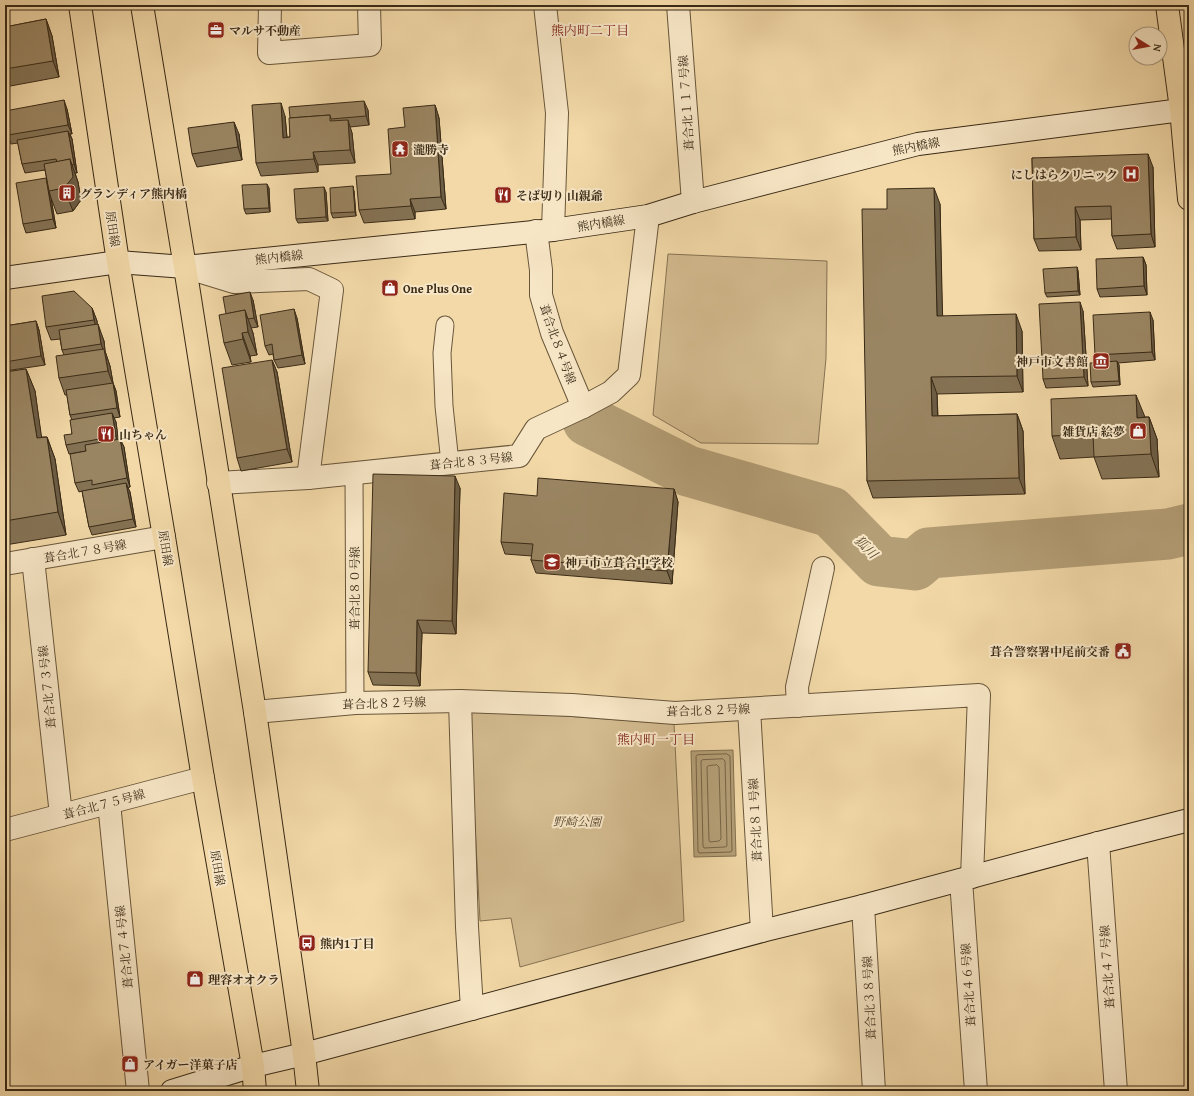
<svg xmlns="http://www.w3.org/2000/svg" width="1194" height="1096" font-family="'Gentium Book Plus','Noto Serif JP',serif">
	<style>
		.green { fill: #d3bb8f; stroke: #867252 }
		.water { fill: #b49e76; stroke: #837050 }
		.lines { fill: none; stroke-linecap: round; stroke-linejoin: round }
		.shore { stroke: #766446; stroke-width: 1 }
		.river { stroke: #b49e76; stroke-width: 51 }
		.lane-casing { stroke: #68563a; stroke-width: 19 }
		.street-casing { stroke: #68563a; stroke-width: 24 }
		.secondary-casing { stroke: #392a16; stroke-width: 24 }
		.primary-casing { stroke: #392a16; stroke-width: 24 }
		.lane { stroke: #f7e6c6; stroke-width: 17 }
		.street { stroke: #f7e6c6; stroke-width: 22 }
		.secondary { stroke: #f7e6c6; stroke-width: 22 }
		.primary { stroke: #f3d9a8; stroke-width: 22 }
		.wall { fill: #847254; stroke: #392a16 }
		.shaded-wall { fill: #6c5d45; stroke: #392a16 }
		.building { fill: #9a8562; stroke: #392a16 }
		.labels { text-anchor: middle; dominant-baseline: central; stroke-width: 4; stroke-linejoin: round; paint-order: stroke }
		.poi-label { font-size: 12px; font-weight: bold; fill: #392a16; stroke: #f7e6c6; text-anchor: start }
		.street-label { font-size: 12px; fill: #392a16; stroke: #f7e6c6 }
		.park-label { font-size: 12px; font-style: italic; fill: #58472e; stroke: #f7e6c6 }
		.neighbourhood-label { font-size: 13px; fill: #7a1f14; stroke: #f7e6c6 }
		.water-label { font-size: 13px; font-style: italic; fill: #5e4d33; stroke: #f7e6c6 }
	</style>
	<rect width="100%" height="100%" fill="#f3d9a8"/>
	<filter id="stains"><feTurbulence type="fractalNoise" baseFrequency=".005" numOctaves="4"/><feColorMatrix values="0 0 0 0 .2 0 0 0 0 .09 0 0 0 0 .02 0 0 0 .5 -.17"/></filter>
	<radialGradient id="worn" r=".72"><stop offset=".6" stop-color="#630" stop-opacity="0"/><stop offset="1" stop-color="#630" stop-opacity=".3"/></radialGradient>
	<g class="green">
		<path d="M668,254L827,261L826,358L818,444L701,443L653,415Z"/>
		<path d="M469,709L674,724L684,921L520,967L511,918L480,921Z"/>
	</g>
	<path class="water" d="M733,750L736,856L694,857L691,751Z"/>
	<g class="lines">
		<g class="shore">
			<path d="M727,754L730,756L732,851L730,852L699,853L698,851L696,756L697,755Z"/>
			<path d="M723,759L725,761L727,846L725,847L704,848L703,846L701,761L702,760Z"/>
			<path d="M717,765L719,767L721,839L719,841L710,842L709,840L707,767L708,766Z"/>
		</g>
		<path class="river" d="M588,421L688,471L831,512L879,561L915,565L929,553L1168,534L1189,529"/>
		<defs>
			<g id="lane">
				<path d="M445,325L442,353L444,406L450,463"/>
				<path d="M354,473L355,703"/>
			</g>
			<g id="street">
				<path d="M270,5L269,53L370,45L369,5"/>
				<path d="M545,5L557,113L553,230"/>
				<path d="M678,5L693,202"/>
				<path d="M536,231L541,270V295L552,333L583,407"/>
				<path d="M185,267L234,282L309,279L332,290L308,478"/>
				<path d="M218,483L308,478L519,456L536,429L583,407L611,392L629,375L648,216"/>
				<path d="M33,559L61,815"/>
				<path d="M5,564L164,537"/>
				<path d="M460,701L467,927L472,1009"/>
				<path d="M798,706L797,687L823,568"/>
				<path d="M749,709L762,931"/>
				<path d="M255,712L355,703L460,701L572,705L675,713L979,695L972,877"/>
				<path d="M109,803L138,1091"/>
				<path d="M5,830L203,778"/>
				<path d="M1098,843L1116,1091"/>
				<path d="M961,880L976,1091"/>
				<path d="M863,906L874,1091"/>
			</g>
			<g id="secondary">
				<path d="M5,278L118,262L185,267L553,230L648,216L693,202L918,144L1189,109"/>
				<path d="M172,1091L253,1066L304,1054L762,931L863,906L1098,843L1189,820"/>
			</g>
			<g id="primary">
				<path d="M80,5L118,262L164,537L203,778L253,1066L255,1091"/>
				<path d="M142,5L185,267L255,712L304,1054L308,1091"/>
				<path d="M1167,5L1181,109L1189,199"/>
			</g>
		</defs>
		<use href="#lane" class="lane-casing"/>
		<use href="#street" class="street-casing"/>
		<use href="#secondary" class="secondary-casing"/>
		<use href="#primary" class="primary-casing"/>
		<use href="#lane" class="lane"/>
		<use href="#street" class="street"/>
		<use href="#secondary" class="secondary"/>
		<use href="#primary" class="primary"/>
	</g>
	<g class="wall">
		<path d="M46,19L52,36L59,77L5,87V27Z"/>
		<path d="M435,105L439,118L446,209L415,212V219L364,223L359,210L391,174L405,127Z"/>
		<path d="M67,109L72,134H70L72,139L77,173H75L78,182L81,200L73,211L57,214L51,198L56,228L26,233L23,224L47,180L45,170L25,173L22,164L18,143L11,144L8,135Z"/>
		<path d="M368,110L369,125L350,127L352,133L355,163L318,165V172L261,176L256,163L285,116L287,137H290V118Z"/>
		<path d="M239,134L242,160L197,167L192,154Z"/>
		<path d="M1032,158L1153,167L1155,247L1117,249L1112,236V219L1080,220L1081,250L1039,251L1034,239Z"/>
		<path d="M269,188L270,212L246,214L244,209Z"/>
		<path d="M354,191L356,216L333,218L331,213Z"/>
		<path d="M326,192L328,221L298,223L296,219Z"/>
		<path d="M940,204L942,316L1022,331L1023,392L937,394L938,416L1017,414L1023,431L1025,494L873,498L867,481L887,209Z"/>
		<path d="M1143,257L1146,265L1147,295L1100,297L1097,289Z"/>
		<path d="M1077,267L1078,271L1080,295L1047,297L1045,293Z"/>
		<path d="M253,300L258,327L251,328L253,333L257,355L250,356L251,362L232,365L224,343Z"/>
		<path d="M92,308L97,321V324L104,341L105,351L110,366L113,383L116,391L120,417L114,418L116,422L118,439H120L124,447L130,487L128,488L130,492L136,527L92,535L89,527L82,491L79,492L75,483L86,451L69,454L66,445L72,434V420L70,415L67,395H65L59,378L64,355L62,350L60,339L51,340L46,327Z"/>
		<path d="M1083,311L1088,386L1046,388L1043,379Z"/>
		<path d="M297,318L305,364L278,368L274,360L273,354L269,355L265,346Z"/>
		<path d="M1153,320L1155,360L1118,363L1119,365L1120,385L1093,387L1091,382L1098,362L1095,355Z"/>
		<path d="M36,321L39,330L45,365L5,371V326Z"/>
		<path d="M272,360L277,372L292,462L241,471L237,458Z"/>
		<path d="M26,369L35,391L41,437H47L55,459L66,535L5,545V372Z"/>
		<path d="M1144,417H1149L1157,439L1159,477L1102,479L1094,457L1060,459L1052,436Z"/>
		<path d="M460,488L456,634L422,633L420,686L373,685L368,672Z"/>
		<path d="M674,489L678,502L672,584L536,573L531,560L532,556L505,554L501,542Z"/>
	</g>
	<g class="shaded-wall">
		<path d="M46,19L52,36L59,77L53,61Z"/>
		<path d="M64,100L67,109L72,134L68,125Z"/>
		<path d="M364,101L368,110L369,125L366,116Z"/>
		<path d="M281,103L285,116L288,150L283,138Z"/>
		<path d="M435,105L439,118L446,209L441,197Z"/>
		<path d="M348,120L352,133L355,163L350,150Z"/>
		<path d="M234,122L239,134L242,160L238,147Z"/>
		<path d="M68,131L72,139L77,173L74,164Z"/>
		<path d="M313,152L318,165V172L314,159Z"/>
		<path d="M1148,154L1153,167L1155,247L1151,234Z"/>
		<path d="M70,159L78,182L81,200L73,211L64,188Z"/>
		<path d="M46,178L49,191L51,198L56,228L53,219Z"/>
		<path d="M267,184L269,188L270,212L269,208Z"/>
		<path d="M353,186L354,191L356,216L355,212Z"/>
		<path d="M324,187L326,192L328,221L326,217Z"/>
		<path d="M934,188L940,204L943,333L937,316Z"/>
		<path d="M410,199L415,212V219L411,206Z"/>
		<path d="M1075,207L1080,220L1081,250L1076,237Z"/>
		<path d="M1143,257L1146,265L1147,295L1144,286Z"/>
		<path d="M1077,267L1078,271L1080,295L1078,291Z"/>
		<path d="M250,292L253,300L258,327L254,318Z"/>
		<path d="M1080,302L1083,311L1088,386L1084,377Z"/>
		<path d="M92,308L97,321L98,333L94,320Z"/>
		<path d="M294,309L297,318L305,364L302,355Z"/>
		<path d="M245,310L253,333L257,355L248,332Z"/>
		<path d="M1150,312L1153,320L1155,360L1152,352Z"/>
		<path d="M1016,314L1022,331L1023,392L1017,376Z"/>
		<path d="M36,321L39,330L45,365L41,356Z"/>
		<path d="M98,324L104,341L105,351L110,366L113,383L116,391L120,417L117,408L114,387L108,371L106,358L101,344Z"/>
		<path d="M242,333L250,356L251,362L243,339Z"/>
		<path d="M272,360L277,372L292,462L287,449Z"/>
		<path d="M1117,361L1119,365L1120,385L1119,381Z"/>
		<path d="M26,369L35,391L45,461L37,438Z"/>
		<path d="M931,377L937,394L938,432L932,416Z"/>
		<path d="M1136,395L1145,417L1137,418Z"/>
		<path d="M112,413L116,422L119,445L116,436Z"/>
		<path d="M1017,414L1023,431L1025,494L1019,478Z"/>
		<path d="M1149,417L1157,439L1159,477L1151,454Z"/>
		<path d="M47,437L55,459L66,535L58,512Z"/>
		<path d="M120,439L124,447L130,487L127,478Z"/>
		<path d="M455,476L460,488L456,634L452,621Z"/>
		<path d="M126,483L130,492L136,527L133,519Z"/>
		<path d="M674,489L678,502L672,584L667,571Z"/>
		<path d="M417,620L422,633L420,686L416,673Z"/>
	</g>
	<g class="building">
		<path d="M46,19L53,61L5,69V27Z"/>
		<path d="M64,100L68,125L8,135L5,118V111Z"/>
		<path d="M364,101L366,116L331,119L330,115L290,118L289,107Z"/>
		<path d="M281,103L283,138L290,137L289,118L330,115V121L348,120L350,150L313,152L314,159L256,163L252,105Z"/>
		<path d="M435,105L441,197L410,199L411,206L359,210L356,176L391,174L388,129L405,127L403,108Z"/>
		<path d="M234,122L238,147L192,154L188,128Z"/>
		<path d="M68,131L74,164L72,165L70,159L57,162L56,159L22,164L17,140Z"/>
		<path d="M1148,154L1151,234L1112,236L1111,206L1075,207L1076,237L1034,239L1032,158Z"/>
		<path d="M70,159L73,177L64,188L49,191L44,164Z"/>
		<path d="M46,178L53,219L23,224L16,183Z"/>
		<path d="M267,184L269,208L244,209L242,185Z"/>
		<path d="M353,186L355,212L331,213L330,188Z"/>
		<path d="M324,187L326,217L296,219L294,189Z"/>
		<path d="M934,188L937,316L1016,314L1017,376L931,377L932,416L1017,414L1019,478L867,481L862,209H887V189Z"/>
		<path d="M1143,257L1144,286L1097,289L1096,259Z"/>
		<path d="M1077,267L1078,291L1045,293L1043,269Z"/>
		<path d="M74,291L92,308L94,320L46,327L42,296Z"/>
		<path d="M250,292L254,318L248,319L245,310L226,314L223,297Z"/>
		<path d="M1080,302L1084,377L1043,379L1039,304Z"/>
		<path d="M294,309L302,355L274,360L272,344L265,346L260,315Z"/>
		<path d="M245,310L248,332L242,333L243,339L224,343L219,315Z"/>
		<path d="M1150,312L1152,352L1095,355L1093,315Z"/>
		<path d="M36,321L41,356L5,362V326Z"/>
		<path d="M98,324L101,344L62,350L59,330Z"/>
		<path d="M104,349L108,371L59,378L56,356Z"/>
		<path d="M272,360L287,449L237,458L222,368Z"/>
		<path d="M1117,361L1119,381L1091,382L1090,363Z"/>
		<path d="M26,369L37,438L47,437L58,512L5,521V372Z"/>
		<path d="M113,383L117,408L70,415L66,390Z"/>
		<path d="M1136,395L1137,418L1149,417L1151,454L1094,457L1093,434L1052,436L1051,399Z"/>
		<path d="M112,413L116,436L66,445L64,435L72,434L70,420Z"/>
		<path d="M120,439L127,478L92,485V480L75,483L70,454L86,451L85,445Z"/>
		<path d="M373,474L455,476L452,621L417,620L416,673L368,672Z"/>
		<path d="M538,478L674,489L667,571L531,560L533,544L501,542L504,493L537,496Z"/>
		<path d="M126,483L133,519L89,527L82,491Z"/>
	</g>
	<defs>
		<symbol id="office-square" viewBox="-11 -11 22 22"><rect x="-9" y="-9" width="18" height="18" rx="4" fill="#8f2418" stroke="#f7e6c6"/><path d="M-6-3h4V-5.5h4V-3h4V5H-6ZM-1-4.5V-3h2v-1.5ZM-6 0V1H6V0Z" fill="#fff"/></symbol>
		<symbol id="temple-square" viewBox="-11 -11 22 22"><rect x="-9" y="-9" width="18" height="18" rx="4" fill="#8f2418" stroke="#f7e6c6"/><path d="M0-6L5-2H3V0L6.5 2.5H4V6H1.5V3h-3V6H-4V2.5H-6.5L-3 0V-2H-5Z" fill="#fff"/></symbol>
		<symbol id="hospital-square" viewBox="-11 -11 22 22"><rect x="-9" y="-9" width="18" height="18" rx="4" fill="#8f2418" stroke="#f7e6c6"/><path d="M-5-5h3v3.5h4V-5h3V5h-3V1.5h-4V5h-3Z" fill="#fff"/></symbol>
		<symbol id="building-square" viewBox="-11 -11 22 22"><rect x="-9" y="-9" width="18" height="18" rx="4" fill="#8f2418" stroke="#f7e6c6"/><path d="M-4-6H4V6H1V3H-1V6H-4ZM-2.5-4.3h1.7v1.8h-1.7ZM.8-4.3h1.7v1.8H.8ZM-2.5-1h1.7V.8h-1.7ZM.8-1h1.7V.8H.8Z" fill="#fff"/></symbol>
		<symbol id="restaurant-square" viewBox="-11 -11 22 22"><rect x="-9" y="-9" width="18" height="18" rx="4" fill="#8f2418" stroke="#f7e6c6"/><path d="M-5-6h1v4h1v-4h1v4h1v-4h1v5L-1.5 .5V6h-2V.5L-5-1ZM5-6V6H3V1.5H1.5Q1.5-4 5-6Z" fill="#fff"/></symbol>
		<symbol id="shop-square" viewBox="-11 -11 22 22"><rect x="-9" y="-9" width="18" height="18" rx="4" fill="#8f2418" stroke="#f7e6c6"/><path d="M-5-2.5h2.3a2.7 3.5 0 0 1 5.4 0H5L5.5 6h-11ZM-1.5-2.5h3a1.5 2.3 0 0 0-3 0Z" fill="#fff"/></symbol>
		<symbol id="museum-square" viewBox="-11 -11 22 22"><rect x="-9" y="-9" width="18" height="18" rx="4" fill="#8f2418" stroke="#f7e6c6"/><path d="M0-6L6-3V-2H-6V-3ZM-5-1h2V3h-2ZM-1-1h2V3h-2ZM3-1h2V3H3ZM-6 4H6V6H-6Z" fill="#fff"/></symbol>
		<symbol id="school-square" viewBox="-11 -11 22 22"><rect x="-9" y="-9" width="18" height="18" rx="4" fill="#8f2418" stroke="#f7e6c6"/><path d="M0-5L7-2L0 1L-7-2ZM-4 1L0 2.5L4 1V4Q0 6-4 4Z" fill="#fff"/></symbol>
		<symbol id="civic-square" viewBox="-11 -11 22 22"><rect x="-9" y="-9" width="18" height="18" rx="4" fill="#8f2418" stroke="#f7e6c6"/><path d="M-.6-6.5H3V-4.5H.6V-3L4-1V1h2V6H-6V1h2V-1L-.6-3ZM-1.2 2.5V6h2.4V2.5Z" fill="#fff"/></symbol>
		<symbol id="bus-square" viewBox="-11 -11 22 22"><rect x="-9" y="-9" width="18" height="18" rx="4" fill="#8f2418" stroke="#f7e6c6"/><path d="M-5-6H5V4H4V6H2V4H-2V6H-4V4H-5ZM-3.5-4V0h7V-4ZM-3.5 1.2v1.5H-2V1.2ZM2 1.2v1.5H3.5V1.2Z" fill="#fff"/></symbol>
	</defs>
	<g fill-rule="evenodd">
		<use href="#office-square" x="206" y="20" width="20" height="20"/>
		<use href="#temple-square" x="390" y="139" width="20" height="20"/>
		<use href="#hospital-square" x="1121" y="164" width="20" height="20"/>
		<use href="#building-square" x="57" y="183" width="20" height="20"/>
		<use href="#restaurant-square" x="493" y="185" width="20" height="20"/>
		<use href="#shop-square" x="380" y="278" width="20" height="20"/>
		<use href="#museum-square" x="1091" y="351" width="20" height="20"/>
		<use href="#shop-square" x="1128" y="421" width="20" height="20"/>
		<use href="#restaurant-square" x="96" y="424" width="20" height="20"/>
		<use href="#school-square" x="542" y="552" width="20" height="20"/>
		<use href="#civic-square" x="1113" y="641" width="20" height="20"/>
		<use href="#bus-square" x="297" y="933" width="20" height="20"/>
		<use href="#shop-square" x="185" y="969" width="20" height="20"/>
		<use href="#shop-square" x="120" y="1054" width="20" height="20"/>
	</g>
	<g class="labels">
		<g class="poi-label">
			<text x="229" y="30">マルサ不動産</text>
			<text x="413" y="149">瀧勝寺</text>
			<text x="1118" y="174" text-anchor="end">にしはらクリニック</text>
			<text x="80" y="193">グランディア熊内橋</text>
			<text x="516" y="195">そば切り 山親爺</text>
			<text x="403" y="288">One Plus One</text>
			<text x="1088" y="361" text-anchor="end">神戸市文書館</text>
			<text x="1125" y="431" text-anchor="end">雑貨店 絵夢</text>
			<text x="119" y="434">山ちゃん</text>
			<text x="565" y="562">神戸市立葺合中学校</text>
			<text x="1110" y="651" text-anchor="end">葺合警察署中尾前交番</text>
			<text x="320" y="943">熊内1丁目</text>
			<text x="208" y="979">理容オオクラ</text>
			<text x="143" y="1064">アイガー洋菓子店</text>
		</g>
		<g class="street-label">
			<text transform="translate(686 103) rotate(-94)">葺合北１１７号線</text>
			<text transform="translate(916 146) rotate(-11)">熊内橋線</text>
			<text transform="translate(601 223) rotate(-9)">熊内橋線</text>
			<text transform="translate(113 229) rotate(82)">原田線</text>
			<text transform="translate(279 257) rotate(-6)">熊内橋線</text>
			<text transform="translate(558 344) rotate(70)">葺合北８４号線</text>
			<text transform="translate(471 461) rotate(-6)">葺合北８３号線</text>
			<text transform="translate(166 548) rotate(81)">原田線</text>
			<text transform="translate(85 551) rotate(-10)">葺合北７８号線</text>
			<text transform="translate(354 588) rotate(-90)">葺合北８０号線</text>
			<text transform="translate(47 687) rotate(-96)">葺合北７３号線</text>
			<text transform="translate(384 703) rotate(-2)">葺合北８２号線</text>
			<text transform="translate(708 710) rotate(-2)">葺合北８２号線</text>
			<text transform="translate(104 804) rotate(-15)">葺合北７５号線</text>
			<text transform="translate(755 820) rotate(-93)">葺合北８１号線</text>
			<text transform="translate(218 868) rotate(80)">原田線</text>
			<text transform="translate(124 947) rotate(-96)">葺合北７４号線</text>
			<text transform="translate(1107 967) rotate(-94)">葺合北４７号線</text>
			<text transform="translate(968 985) rotate(-94)">葺合北４６号線</text>
			<text transform="translate(869 998) rotate(-93)">葺合北３８号線</text>
		</g>
		<g class="park-label">
			<text x="577" y="821">野崎公園</text>
		</g>
		<g class="neighbourhood-label">
			<text x="590" y="30">熊内町二丁目</text>
			<text x="656" y="739">熊内町一丁目</text>
		</g>
		<g class="water-label">
			<text transform="translate(866 547) rotate(45)">狐川</text>
		</g>
	</g>
	<rect width="1194" height="1096" fill="none" stroke="#f3d9a8" stroke-width="20"/>
	<rect x="6" y="6" width="1182" height="1084" fill="none" stroke="#392a16" stroke-width="2"/>
	<rect x="10" y="10" width="1174" height="1076" fill="none" stroke="#392a16"/>
	<g transform="translate(1148 46) rotate(101)"><circle r="19" fill="#f7e6c6" stroke="#ab9b80"/>
	<path d="M0-3L7 15L0 10L-7 15Z" fill="#8f2418"/>
	<text y="-6" font-size="11" font-weight="bold" text-anchor="middle" fill="#392a16">N</text>
	</g>
	<rect width="100%" height="100%" filter="url(#stains)"/>
	<rect width="100%" height="100%" fill="url(#worn)"/>
</svg>
